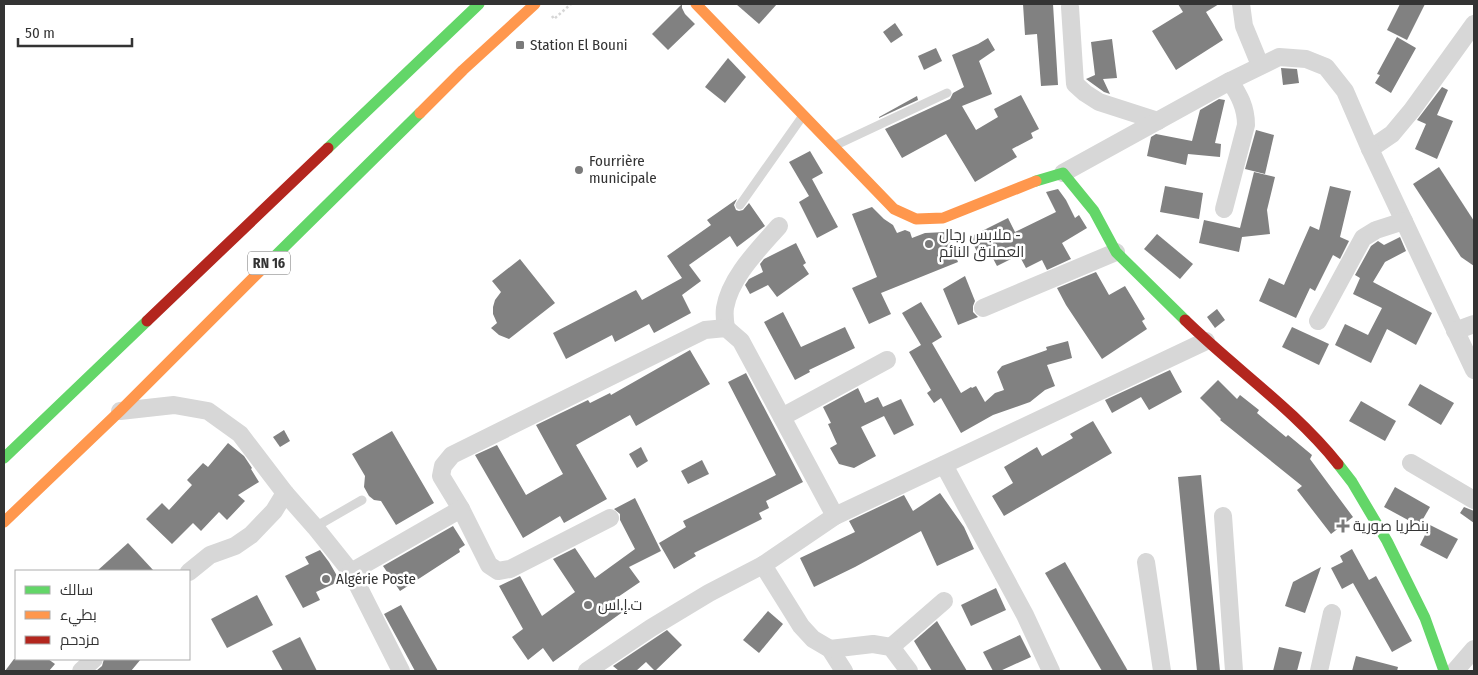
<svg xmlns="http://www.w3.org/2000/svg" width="1478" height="675" font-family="'Fira Sans Condensed',Cairo,sans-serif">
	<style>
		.building { fill: #818181 }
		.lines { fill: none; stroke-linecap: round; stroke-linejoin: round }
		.path { stroke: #d6d6d6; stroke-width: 2.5; stroke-dasharray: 2.5 2.5; stroke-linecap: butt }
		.lane { stroke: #d7d7d7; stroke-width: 9 }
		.street { stroke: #d7d7d7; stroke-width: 18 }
		.fast { stroke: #63d668; stroke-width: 11 }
		.slow { stroke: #ff974d; stroke-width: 11 }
		.jam { stroke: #b3261e; stroke-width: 11 }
		.poi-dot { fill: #7a7a7a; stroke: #fff; stroke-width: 2 }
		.labels { text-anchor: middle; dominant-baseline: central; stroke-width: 5; stroke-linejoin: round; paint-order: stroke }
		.shield { fill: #fff; stroke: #707070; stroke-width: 1 }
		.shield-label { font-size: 14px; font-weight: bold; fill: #333 }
		.poi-label { font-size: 15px; fill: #333; stroke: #fff; text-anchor: start }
	</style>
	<rect width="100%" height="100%" fill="#fff"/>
	<g class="building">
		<path d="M682,4V8L685,14L695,24L668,50L652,34Z"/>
		<path d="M736,4H777L759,24Z"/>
		<path d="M1023,4H1053L1058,85L1041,86L1037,34L1025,35Z"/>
		<path d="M1178,4H1219L1206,12L1223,40L1176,70L1152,31L1183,12Z"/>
		<path d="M1400,4H1425L1407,40L1387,30Z"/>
		<path d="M895,23L903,35L891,43L883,32Z"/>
		<path d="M1397,37L1416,48L1391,93L1375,83L1380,75L1377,74Z"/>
		<path d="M988,38L995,50L979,61L992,94L962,106L976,130L998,117L994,109L1021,95L1039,129L1031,133L1033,138L1012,149L1017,157L975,182L946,134L902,158L885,129L950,99L953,93L964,87L952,55L978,44Z"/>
		<path d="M1112,39L1117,78L1103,79L1110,94L1104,92L1086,79L1095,75L1091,42Z"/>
		<path d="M936,48L942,61L924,70L918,56Z"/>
		<path d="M728,58L746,77L725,103L705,87Z"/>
		<path d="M1281,68L1297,69L1299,83L1283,85Z"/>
		<path d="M1442,87L1448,90L1437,115L1453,121L1437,159L1415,149L1426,124L1417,120Z"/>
		<path d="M917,96L918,100L879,118V117Z"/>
		<path d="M1219,99L1225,100L1215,143L1221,144L1220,157L1188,154L1186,165L1147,156L1151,137L1156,134L1192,141L1200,110Z"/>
		<path d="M1256,130L1274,135L1265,174L1245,169Z"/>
		<path d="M810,151L823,173L812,179L838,227L817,238L799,202L809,196L789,162Z"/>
		<path d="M1439,167L1474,221V266L1461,257L1413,184Z"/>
		<path d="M1254,172L1275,177L1267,210L1270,234L1242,237L1239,252L1199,243L1204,220L1240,228Z"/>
		<path d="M1165,186L1203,193L1199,219L1160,212Z"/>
		<path d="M1330,186L1351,191L1340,237L1349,241L1340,259L1333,255L1315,291L1310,288L1296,318L1259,301L1269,278L1284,285L1310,226L1319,230Z"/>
		<path d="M1058,189L1066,200L1075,218L1079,215L1087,228L1062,243L1071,259L1047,270L1042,260L1026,268L1019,255L997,266L988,249L978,254L970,237L1008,218L1015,232L1056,212L1046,192Z"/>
		<path d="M737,199L734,205L736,210L739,211L743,210L749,203L765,226L737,247L730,236L689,265L701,281L682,295L691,313L654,333L649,324L615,342L612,335L566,359L553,333L636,290L642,300L682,278L667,256L711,225L707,220Z"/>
		<path d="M872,207L884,219L893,225L897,233L905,230L910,232L912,238L925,233L946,232L958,262L881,293L891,314L869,324L852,288L877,277L852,214Z"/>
		<path d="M1157,234L1193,264L1180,279L1144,249Z"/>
		<path d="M1400,237L1406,251L1385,262L1373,282L1432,313L1416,345L1387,329L1371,363L1335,345L1345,324L1368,335L1382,308L1353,294L1360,278L1355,275L1371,246L1378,241L1384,245Z"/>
		<path d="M796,243L806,263L803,265L809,274L777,297L768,285L750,294L745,285L749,279L763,272L760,264L764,259Z"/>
		<path d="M520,259L555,303L509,339L499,335L491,328L497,323L493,314V307L495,300L501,292L492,281Z"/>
		<path d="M1096,272L1109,295L1125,286L1145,319L1142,321L1147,329L1102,359L1066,305L1057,288Z"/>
		<path d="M965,276L975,301L973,306V312L978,317L958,325L943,289Z"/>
		<path d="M921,302L942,337L932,343L961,393L971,387L972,388L976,386L985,402L995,393L1004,390L997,372L1002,366L1047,350L1046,347L1068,341L1072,358L1047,365L1055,386L1045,390L1030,402L993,415L961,433L941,398L934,403L927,393L931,390L909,352L921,345L902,313Z"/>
		<path d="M1217,309L1225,320L1215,328L1207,317Z"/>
		<path d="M783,312L801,347L845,327L855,348L809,370L810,372L795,380L764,322Z"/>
		<path d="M1292,327L1329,344L1319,365L1282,347Z"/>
		<path d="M690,350L710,384L636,426L630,415L576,445L607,499L564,523L560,516L523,538L475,455L497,445L526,495L563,474L536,425L588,400L590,403L610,393L611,395Z"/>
		<path d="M1170,370L1182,392L1149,410L1141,397L1112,413L1105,400Z"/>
		<path d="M746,373L803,482L766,501L769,508L759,513L762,519L694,553L696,556L674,569L659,543L686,527L683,521L776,475L728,382Z"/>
		<path d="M1218,380L1237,399L1240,395L1259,410L1257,413L1286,437L1288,435L1312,455L1310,459L1353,517L1331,534L1297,490L1302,486L1220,420L1221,419L1200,398Z"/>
		<path d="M1420,384L1454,403L1441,425L1408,405Z"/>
		<path d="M858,388L865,403L878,397L883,407L901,399L914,425L894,435L884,416L861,427L876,456L854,468L839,464L830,448L837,444L828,424L831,423L823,407Z"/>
		<path d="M1361,401L1396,421L1385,441L1349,421Z"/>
		<path d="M1093,421L1112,453L1004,516L992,496L1013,483L1004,467L1037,447L1042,456L1073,438L1070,434Z"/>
		<path d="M284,430L290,441L280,447L273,437Z"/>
		<path d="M392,431L434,503L396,525L381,501L374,500L369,496L364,487L365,476L352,454Z"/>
		<path d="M228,443L244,456L252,468L251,469L259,482L238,495L245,501L227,520L219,512L201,531L193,523L172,544L146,519L162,503L169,510L192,485L187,480L203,463L208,467Z"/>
		<path d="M641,447L648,461L637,468L629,454Z"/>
		<path d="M702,460L709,474L688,484L681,471Z"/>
		<path d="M1201,475L1220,671H1197L1178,477Z"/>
		<path d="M1395,487L1430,507L1419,526L1384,507Z"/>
		<path d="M940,493L964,527L974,549L937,566L921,531L855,567L814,587L800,558L855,532L849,521L904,495L913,511Z"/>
		<path d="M635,498L661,551L629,567L640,582L615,599L624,611L553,662L543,648L528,660L512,637L523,629L499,586L520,576L542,616L575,592L553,559L575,548L595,578L635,549L620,520V514L614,509Z"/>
		<path d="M1464,507L1474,511V523L1460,513Z"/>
		<path d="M1430,525L1458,539L1447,559L1420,545Z"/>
		<path d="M453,526L465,545L459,549L460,552L400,591L383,566Z"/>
		<path d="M128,543L154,571H97Z"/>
		<path d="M1352,549L1369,580L1376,576L1412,641L1392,652L1353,583L1342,589L1331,568L1343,562L1340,556Z"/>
		<path d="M320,550L329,562L340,581L316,592L320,600L303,608L285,576L309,564L305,557Z"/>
		<path d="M1065,562L1128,671H1102L1045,573Z"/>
		<path d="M1321,567L1305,613L1285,606L1293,582Z"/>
		<path d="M996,588L1006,610L971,626L961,605Z"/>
		<path d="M257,595L273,625L227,648L211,619Z"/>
		<path d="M401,605L421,641L438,671H415L384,614Z"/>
		<path d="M768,611L783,624L759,653L743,640Z"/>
		<path d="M937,621L967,671H932L914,641Z"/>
		<path d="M667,630L682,645L655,671L646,662L636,671H619L613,666Z"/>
		<path d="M1020,635L1031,657L1000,671H993L983,652Z"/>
		<path d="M300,637L317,671H283L272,651Z"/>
		<path d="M1279,647L1302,652L1297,671H1273Z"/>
		<path d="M1356,656L1398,667L1397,671H1352Z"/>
		<path d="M14,659H48L55,664L49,671H5Z"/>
		<path d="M104,659H141L131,671H96L102,666Z"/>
	</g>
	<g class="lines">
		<path class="path" d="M552,16L554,19L571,4"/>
		<g class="lane">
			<path d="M834,146L947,93"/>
			<path d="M740,205L802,117"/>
			<path d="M315,527L362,500"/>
		</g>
		<g class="street">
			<path d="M1241,4L1244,26L1260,65"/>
			<path d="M1070,7L1075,84L1085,93L1099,102L1158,121"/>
			<path d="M1370,149L1392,134L1412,110L1474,24"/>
			<path d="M1063,173L1230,81L1279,57L1306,59L1326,67L1345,91L1370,149L1474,370"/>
			<path d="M1224,209L1246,125C1246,107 1239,95 1230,81"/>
			<path d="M983,308L1116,252"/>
			<path d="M1318,321L1363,238L1376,230L1404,221"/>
			<path d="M726,328C725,322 724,315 725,308C730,277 759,249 779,226"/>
			<path d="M1455,331L1474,324"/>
			<path d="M120,411L174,405L208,411L240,434L285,493L315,527L351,572L401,671"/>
			<path d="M782,417L887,360"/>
			<path d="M1411,463L1474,500"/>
			<path d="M944,465L1025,615L1051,671"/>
			<path d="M1223,516L1234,671"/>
			<path d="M610,518L510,569L498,571L489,565L461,509L441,476L443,466L452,455L705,330L726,328L741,341L835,516"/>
			<path d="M1146,562L1162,671"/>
			<path d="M763,565L801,626L813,639L830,649L844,671"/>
			<path d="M189,572L210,555L235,546L251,535L274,511L285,493"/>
			<path d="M351,572L461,509"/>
			<path d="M891,647L944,601"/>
			<path d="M830,649L873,644L891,647L909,671"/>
			<path d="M81,671L94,659"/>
			<path d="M587,671L651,628L709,593L763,565L835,516L1206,341"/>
			<path d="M1319,671L1332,613"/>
			<path d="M1455,671L1474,649"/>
		</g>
		<g class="fast">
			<path d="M328,148L479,4"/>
			<path d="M1036,181L1063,173L1094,211L1116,252L1185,320"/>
			<path d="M264,267L420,113"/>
			<path d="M4,458L147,321"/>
			<path d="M1338,464L1352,482L1387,541L1425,618L1444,671"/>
		</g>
		<g class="slow">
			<path d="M696,4L894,209L916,219L943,218L1036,181"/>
			<path d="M420,113L463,70L535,4"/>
			<path d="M4,522L120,411L264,267"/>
		</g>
		<g class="jam">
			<path d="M1185,320C1235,369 1294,409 1338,464"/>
			<path d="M147,321L328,148"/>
		</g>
	</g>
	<g class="poi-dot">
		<rect x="515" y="40" width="10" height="10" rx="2.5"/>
		<circle cx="579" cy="170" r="5"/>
		<circle cx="929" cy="244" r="5"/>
		<path d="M1340.5 518.5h5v5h5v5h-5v5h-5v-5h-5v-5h5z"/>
		<circle cx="326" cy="579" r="5"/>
		<circle cx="588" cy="605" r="5"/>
	</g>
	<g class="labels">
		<rect class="shield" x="248" y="251.5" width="42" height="23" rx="4"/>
		<g class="shield-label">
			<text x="269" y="263">RN 16</text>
		</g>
		<g class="poi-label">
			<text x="530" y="45">Station El Bouni</text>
			<text x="589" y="161">Fourrière<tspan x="589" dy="17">municipale</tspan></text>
			<text x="939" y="235">ملابس رجال -<tspan x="939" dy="17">العملاق النائم</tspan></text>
			<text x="1353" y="526">بنطريا صورية</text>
			<text x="336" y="579">Algérie Poste</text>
			<text x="598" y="605">ت.إ.اس</text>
		</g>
	</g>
	<rect width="1478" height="675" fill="none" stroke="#333333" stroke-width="10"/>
	<rect x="15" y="570" width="175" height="90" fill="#ffffff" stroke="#adadad"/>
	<rect x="25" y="586" width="25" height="8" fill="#63d668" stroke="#adadad"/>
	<text x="60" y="595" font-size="15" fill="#333333">سالك</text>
	<rect x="25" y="611" width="25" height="8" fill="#ff974d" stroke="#adadad"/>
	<text x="60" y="620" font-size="15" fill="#333333">بطيء</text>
	<rect x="25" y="636" width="25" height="8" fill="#b3261e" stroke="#adadad"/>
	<text x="60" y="645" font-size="15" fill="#333333">مزدحم</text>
	<path d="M18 38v8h114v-8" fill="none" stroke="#333333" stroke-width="2.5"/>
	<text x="25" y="38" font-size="15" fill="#333333" stroke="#ffffff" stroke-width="4" paint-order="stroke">50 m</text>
</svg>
